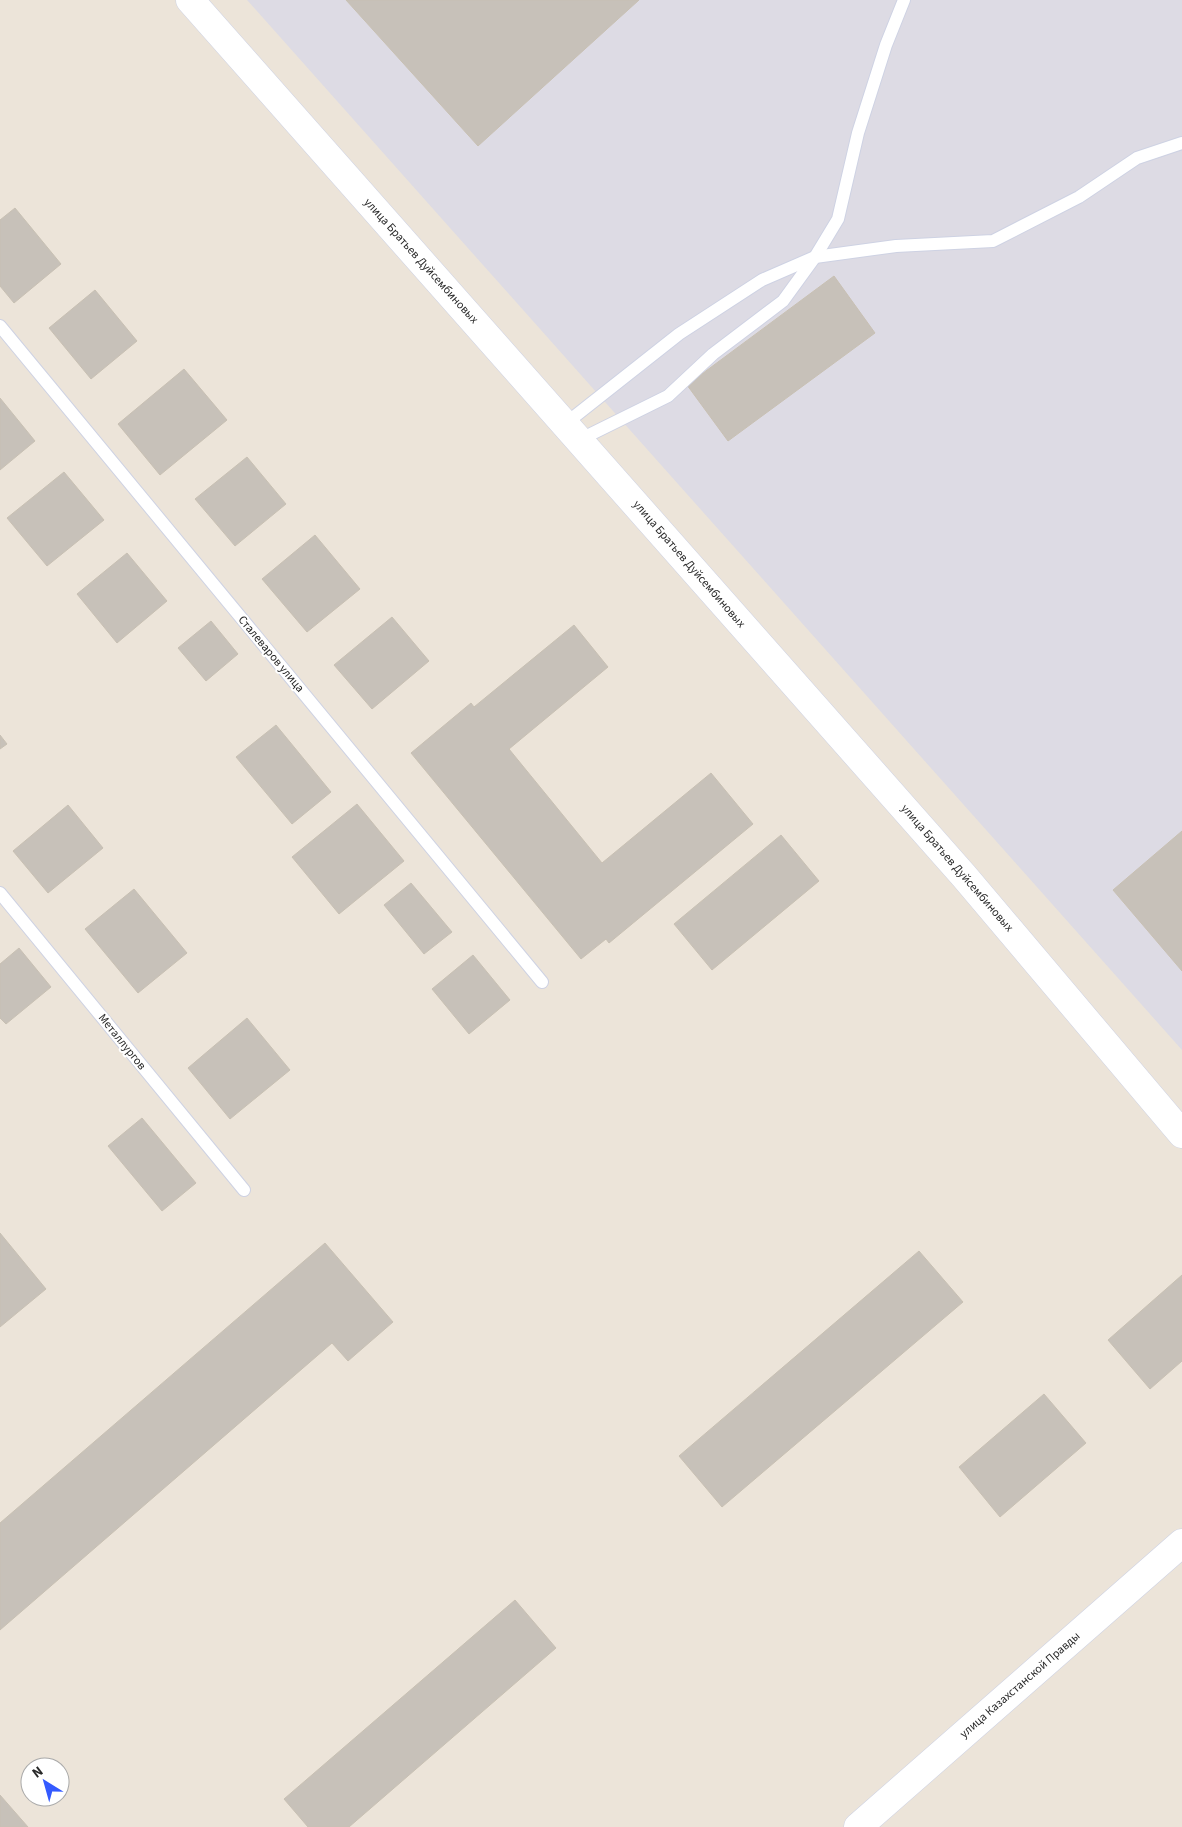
<svg xmlns="http://www.w3.org/2000/svg" width="1182" height="1827" font-family="'Source Sans 3',sans-serif">
	<style>
		.industrial { fill: #dddbe4 }
		.building { fill: #c7c1b9; stroke: #c8c0b3 }
		.lines { fill: none; stroke-linecap: round; stroke-linejoin: round }
		.lane-casing { stroke: #ced2e3; stroke-width: 14 }
		.secondary-casing { stroke: #ced2e3; stroke-width: 29 }
		.lane { stroke: #fff; stroke-width: 12 }
		.secondary { stroke: #fff; stroke-width: 28 }
		.labels { text-anchor: middle; dominant-baseline: central; stroke-width: 4; stroke-linejoin: round; paint-order: stroke }
		.street-label { font-size: 12px; fill: #292929; stroke: #fff }
	</style>
	<rect width="100%" height="100%" fill="#ece4d9"/>
	<path class="industrial" d="M247,0H1182V1050Z"/>
	<g class="building">
		<path d="M346,0H639L478,146Z"/>
		<path d="M15,208L61,264L14,303L0,286V220Z"/>
		<path d="M834,276L875,333L728,441L687,385Z"/>
		<path d="M95,290L137,341L91,379L49,328Z"/>
		<path d="M184,369L227,420L160,475L118,424Z"/>
		<path d="M0,398L35,441L0,470Z"/>
		<path d="M247,457L286,504L235,546L195,499Z"/>
		<path d="M64,472L104,520L47,566L7,518Z"/>
		<path d="M315,535L360,589L307,632L262,579Z"/>
		<path d="M127,553L167,601L117,643L77,594Z"/>
		<path d="M392,617L429,661L372,709L334,665Z"/>
		<path d="M211,621L238,654L206,681L178,648Z"/>
		<path d="M574,625L608,667L509,749L602,863L711,773L753,824L609,943L606,939L581,959L411,753L471,703L474,707Z"/>
		<path d="M276,725L331,792L292,824L236,757Z"/>
		<path d="M0,735L7,744L0,749Z"/>
		<path d="M357,804L404,861L339,914L292,857Z"/>
		<path d="M68,805L103,848L48,893L13,851Z"/>
		<path d="M1182,831V971L1113,890Z"/>
		<path d="M781,835L819,881L712,970L674,924Z"/>
		<path d="M411,883L452,932L424,954L384,905Z"/>
		<path d="M134,889L187,953L138,993L85,929Z"/>
		<path d="M19,948L51,987L6,1024L0,1018V964Z"/>
		<path d="M473,955L510,1000L469,1034L432,989Z"/>
		<path d="M247,1018L290,1070L230,1119L188,1068Z"/>
		<path d="M142,1118L196,1183L162,1211L108,1146Z"/>
		<path d="M0,1233L46,1289L0,1327Z"/>
		<path d="M325,1243L393,1322L348,1361L332,1343L0,1630V1523Z"/>
		<path d="M919,1251L963,1302L722,1507L679,1456Z"/>
		<path d="M1182,1275V1361L1150,1389L1108,1340Z"/>
		<path d="M1044,1394L1086,1443L1000,1517L959,1467Z"/>
		<path d="M515,1600L556,1648L349,1827H308L284,1799Z"/>
		<path d="M0,1795L28,1827H0Z"/>
	</g>
	<g class="lines">
		<defs>
			<g id="lane">
				<path d="M0,326L542,982"/>
				<path d="M565,424L679,334L762,280L815,257L896,246L993,241L1079,197L1137,158L1182,143"/>
				<path d="M579,440L668,396L713,354L783,301L815,257L838,219L858,133L886,45L904,0"/>
				<path d="M0,893L244,1190"/>
			</g>
			<g id="secondary">
				<path d="M190,0L964,876L1182,1134"/>
				<path d="M858,1827L1182,1543"/>
			</g>
		</defs>
		<use href="#lane" class="lane-casing"/>
		<use href="#secondary" class="secondary-casing"/>
		<use href="#lane" class="lane"/>
		<use href="#secondary" class="secondary"/>
	</g>
	<g class="labels">
		<g class="street-label">
			<text transform="translate(421 261) rotate(48)">улица Братьев Дуйсембиновых</text>
			<text transform="translate(689 564) rotate(49)">улица Братьев Дуйсембиновых</text>
			<text transform="translate(271 654) rotate(50)">Сталеваров улица</text>
			<text transform="translate(957 868) rotate(49)">улица Братьев Дуйсембиновых</text>
			<text transform="translate(122 1042) rotate(51)">Металлургов</text>
			<text transform="translate(1020 1685) rotate(-41)">улица Казахстанской Правды</text>
		</g>
	</g>
	<g transform="translate(45 1782) rotate(323)"><circle r="24" fill="#ffffff" stroke="#a9a9a9"/>
	<path d="M0-4L9 19L0 12L-9 19Z" fill="#345aff"/>
	<text y="-8" font-size="14" font-weight="bold" text-anchor="middle" fill="#292929">N</text>
	</g>
</svg>
